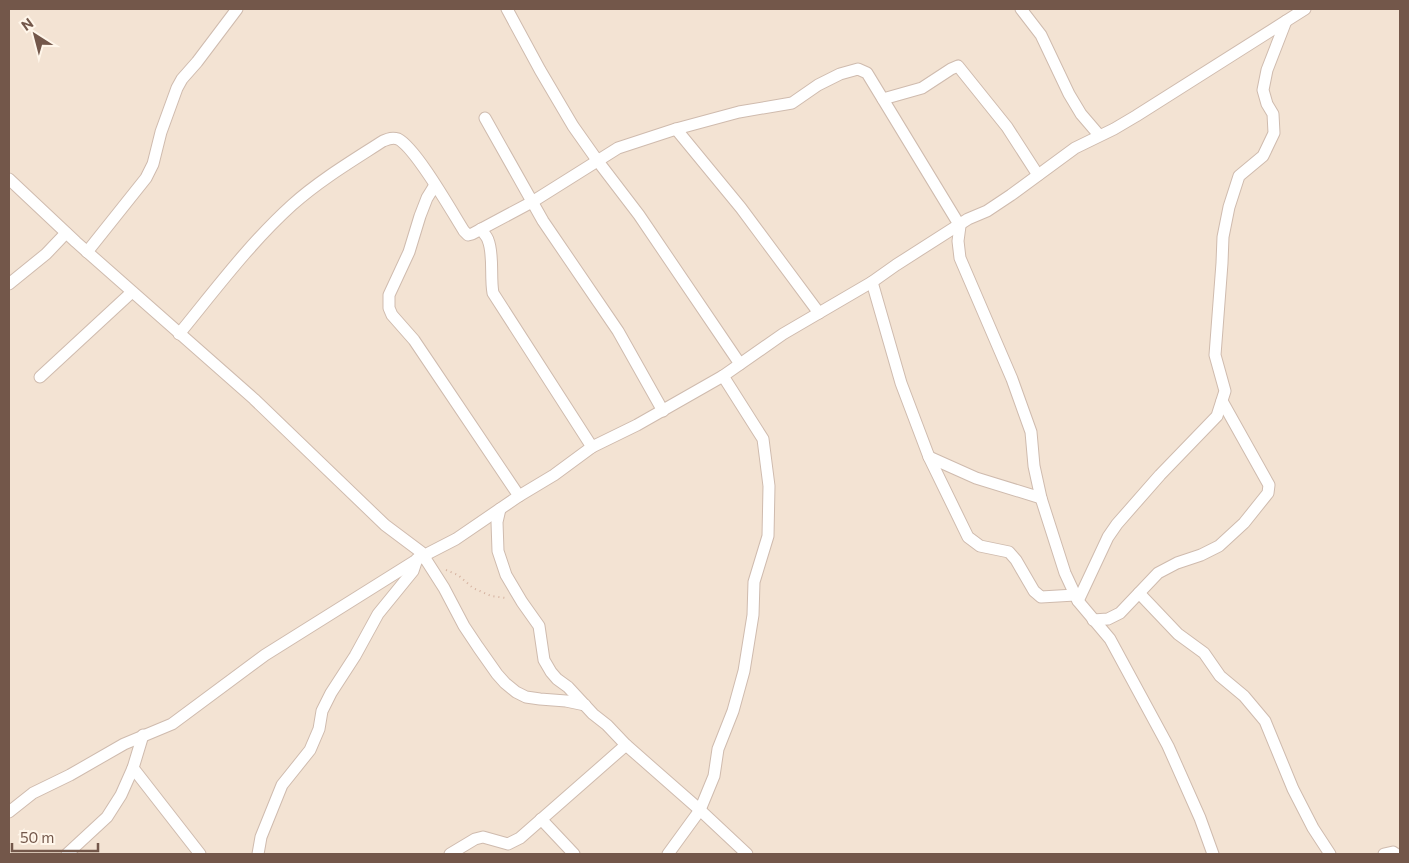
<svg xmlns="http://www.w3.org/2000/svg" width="1409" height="863" font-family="Commissioner,sans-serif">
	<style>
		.residential { fill: #f3e3d3 }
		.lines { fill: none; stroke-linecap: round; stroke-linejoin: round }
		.minor-casing { stroke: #cfbbae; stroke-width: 13 }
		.path { stroke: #d5b2a0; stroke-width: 2; stroke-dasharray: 1 4; stroke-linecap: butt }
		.minor { stroke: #fff; stroke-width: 11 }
	</style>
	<rect width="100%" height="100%" fill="#fcf1e4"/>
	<rect class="residential" x="9" y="9" width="1391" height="845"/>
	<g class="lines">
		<defs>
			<g id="minor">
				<path d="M507,9L540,70L573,126L597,160L639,215L740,364"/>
				<path d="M1021,9L1041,35L1069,94L1081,114L1099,135"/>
				<path d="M883,99L922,88L951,69L958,66L1007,127L1038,175"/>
				<path d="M485,118L543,221L618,331L663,411"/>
				<path d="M676,129L741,208L819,313"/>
				<path d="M9,179L76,242L254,399L385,525L421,552L444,588L464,626L478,647L497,674L505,683L516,692L526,697L540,699L566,701L585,705"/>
				<path d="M435,185L427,198L420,216L409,252L389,295V308L392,315L414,340L519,496"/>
				<path d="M481,229C483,233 487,236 488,240C494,254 490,277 493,293L592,447"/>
				<path d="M87,252L146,178L153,164L161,132L177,88L182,79L197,62L237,9"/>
				<path d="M872,282L901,383L929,457L968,537L980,546L1009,552L1016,560L1034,591L1041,597L1075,595"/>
				<path d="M9,284L46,254L66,233"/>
				<path d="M179,334C215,290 250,243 292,205C320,180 352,161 383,141C388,139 392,137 398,139C416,148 452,212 464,231L468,235L472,234L532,202L618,148L676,129L739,112L792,103L818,85L840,74L858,69L867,73L960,226L958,241L960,258L1012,379L1031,432L1034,466L1041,498L1065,573L1078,601L1110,639L1168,746L1200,818L1213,854"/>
				<path d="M40,377L132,292"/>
				<path d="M929,457L976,478L1041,498"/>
				<path d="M500,509L497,522L498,551L506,575L522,602L539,626L544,660L551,672L557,679L568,687L593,714L607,725L626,745L700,810L747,854"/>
				<path d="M1139,593L1178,634L1204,653L1220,676L1244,696L1265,721L1293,789L1313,828L1330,854"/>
				<path d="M1078,601L1108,537L1117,524L1160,475L1217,416L1225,391L1215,355L1222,263L1223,237L1229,207L1239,176L1263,156L1274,133L1273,114L1267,104L1263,90L1267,70L1286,21"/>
				<path d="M1093,620L1108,619L1120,613L1158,573L1177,563L1201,555L1219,546L1244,523L1268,493L1269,485L1222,401"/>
				<path d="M143,735L133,768L200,854"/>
				<path d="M9,812L33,793L70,775L124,744L172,724L265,655L423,556L456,539L519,496L554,475L592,447L637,425L723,376L783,334L872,282L896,265L968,219L987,211L1011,195L1075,148L1114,129L1136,116L1305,9"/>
				<path d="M541,819L574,854"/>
				<path d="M67,854L107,817L121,795L133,768"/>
				<path d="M258,854L261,837L282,785L310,750L319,729L322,711L331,693L355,656L378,614L413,571L417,559"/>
				<path d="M450,854L475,839L483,837L508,844L520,838L626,745"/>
				<path d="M668,854L700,810L714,776L718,749L733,711L744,671L753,615L754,582L768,536L769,486L763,439L723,376"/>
				<path d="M1384,854L1393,852L1396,854"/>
			</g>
		</defs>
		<use href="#minor" class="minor-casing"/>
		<path class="path" d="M446,570L458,575L473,588L480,591L491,596L506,598"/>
		<use href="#minor" class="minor"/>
	</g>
	<rect width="1409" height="863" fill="none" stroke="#73574a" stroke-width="20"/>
	<g transform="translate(35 35) rotate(324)" stroke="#fff6ea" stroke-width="4" paint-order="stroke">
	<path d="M0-4L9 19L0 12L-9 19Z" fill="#73574a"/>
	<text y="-8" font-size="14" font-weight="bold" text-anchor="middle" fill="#73574a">N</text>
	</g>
	<path d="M12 843v8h86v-8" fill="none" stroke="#73574a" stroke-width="2.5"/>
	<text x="20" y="843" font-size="15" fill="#73574a" stroke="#fff6ea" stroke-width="4" paint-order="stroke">50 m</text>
</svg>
